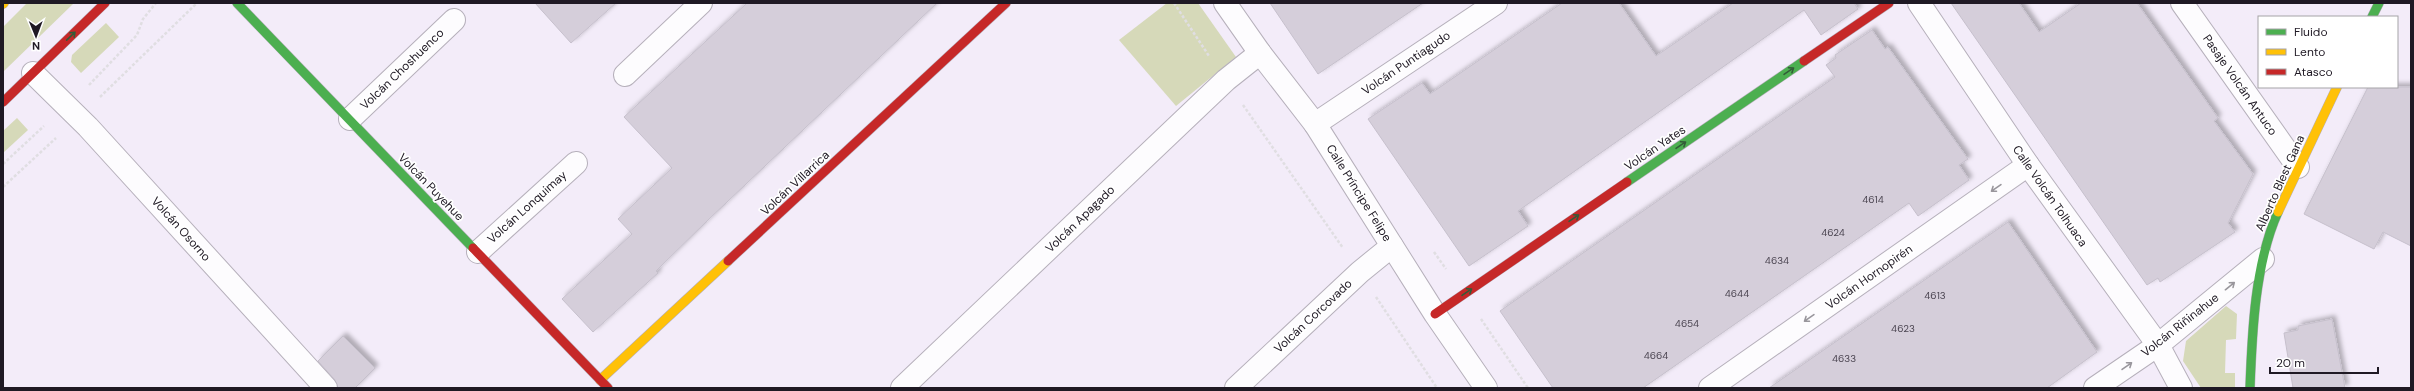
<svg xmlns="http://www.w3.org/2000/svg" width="2414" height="391" font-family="'DM Sans',sans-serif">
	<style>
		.green { fill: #d6d9b9 }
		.building { fill: #d5ceda; stroke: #c6c0cc; filter: url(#shadow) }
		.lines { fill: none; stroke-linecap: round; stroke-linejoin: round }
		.street-casing { stroke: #b6b0bb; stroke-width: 24 }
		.fast-casing { stroke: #b6b0bb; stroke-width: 10 }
		.slow-casing { stroke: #b6b0bb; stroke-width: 10 }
		.jam-casing { stroke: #b6b0bb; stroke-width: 10 }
		.path { stroke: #e0dee2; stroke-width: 2.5; stroke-dasharray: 3 2; stroke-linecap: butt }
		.street { stroke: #fdfcfe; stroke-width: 22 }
		.fast { stroke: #4caf50; stroke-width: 9 }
		.slow { stroke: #ffc107; stroke-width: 9 }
		.jam { stroke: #c62828; stroke-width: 9 }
		.oneway { stroke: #335c38 }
		.oneway2 { stroke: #99969c }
		.labels { text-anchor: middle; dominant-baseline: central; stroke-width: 3.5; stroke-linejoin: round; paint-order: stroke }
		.number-label { font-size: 10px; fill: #4c4652 }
		.street-label { font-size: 12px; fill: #1f1924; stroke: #fff }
	</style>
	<defs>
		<filter id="shadow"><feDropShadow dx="3.5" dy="-3.5" stdDeviation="2" flood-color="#0004"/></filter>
	</defs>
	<rect width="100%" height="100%" fill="#f3ecf9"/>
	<g class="green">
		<path d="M27,3H74L3,72V27Z"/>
		<path d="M1167,3H1198L1236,57L1176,106L1119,40Z"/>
		<path d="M106,23L119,37L81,73L71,62L72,55Z"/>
		<path d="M17,118L28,130L3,153V131Z"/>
		<path d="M2226,306L2237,314L2236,339L2226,340L2225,373H2235V388H2201L2183,361L2186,341Z"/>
	</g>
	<g class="building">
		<path d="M535,3H616L571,43Z"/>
		<path d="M747,3H937L707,221L656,271L658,273L593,332L562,299L632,234L618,219L672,168L624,117Z"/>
		<path d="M1270,3H1423L1318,74Z"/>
		<path d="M1562,3H1619L1656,56L1733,3H1854L1858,9L1821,35L1804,10L1518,211L1528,226L1469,266L1368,119L1422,83L1430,94Z"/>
		<path d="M1951,3H2019L2039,32L2081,3H2137L2218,118L2214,121L2253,174L2228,223L2235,232L2160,282L2158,278L2147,285Z"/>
		<path d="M1872,30L1885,49L1888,47L1968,159L1959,165L1969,180L1918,216L1909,203L1643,388H1553L1500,311L1835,77L1826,65L1836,58L1835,55Z"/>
		<path d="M2368,87H2411V246L2383,232L2374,249L2304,214Z"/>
		<path d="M2008,222L2097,352L2047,388H1769Z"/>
		<path d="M2332,319L2345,388H2293L2284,333L2298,330V326Z"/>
		<path d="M343,336L375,368L355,388H338L335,380L318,361Z"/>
	</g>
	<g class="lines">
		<defs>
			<g id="street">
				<path d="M1225,3L1260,53L1315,124L1435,314L1486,388"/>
				<path d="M1919,3L2028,165L2158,345L2181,388"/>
				<path d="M2182,3L2298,167"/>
				<path d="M33,73L88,127L326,388"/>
				<path d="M625,75L701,3"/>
				<path d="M350,119L454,20"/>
				<path d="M1315,124L1496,3"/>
				<path d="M478,252L576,163"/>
				<path d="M902,388L1226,80L1260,53"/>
				<path d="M1236,388L1360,272L1392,246"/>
				<path d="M1710,388L2028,165"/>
				<path d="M2095,388L2158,345L2263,259"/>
			</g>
			<g id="fast">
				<path d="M237,3L473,248"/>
				<path d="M2372,17L2379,3"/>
				<path d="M1627,182L1804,61"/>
				<path d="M2250,388C2252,332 2255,263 2278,212"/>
			</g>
			<g id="slow">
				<path d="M3,4L4,3"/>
				<path d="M2278,212L2337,87"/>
				<path d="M600,380L728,261"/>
			</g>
			<g id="jam">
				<path d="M1804,61L1889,3"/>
				<path d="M3,102L105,3"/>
				<path d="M473,248L608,388"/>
				<path d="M728,261L1006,3"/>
				<path d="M1435,314L1627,182"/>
			</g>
		</defs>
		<use href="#street" class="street-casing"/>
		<use href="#fast" class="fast-casing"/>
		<use href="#slow" class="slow-casing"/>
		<use href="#jam" class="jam-casing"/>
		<g class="path">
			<path d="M1174,3L1209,56"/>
			<path d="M89,85L137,35L143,19L156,3"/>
			<path d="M100,97L197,3"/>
			<path d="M1243,105L1343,248"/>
			<path d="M3,164L44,126"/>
			<path d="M3,187L56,138"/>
			<path d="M1434,252L1446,269"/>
			<path d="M1376,297L1437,388"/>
			<path d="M1481,319L1528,388"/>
		</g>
		<use href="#street" class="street"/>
		<use href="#fast" class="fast"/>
		<use href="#slow" class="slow"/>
		<use href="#jam" class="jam"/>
	</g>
	<defs><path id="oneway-shaft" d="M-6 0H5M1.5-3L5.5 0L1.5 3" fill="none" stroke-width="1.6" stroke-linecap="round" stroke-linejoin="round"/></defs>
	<g class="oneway">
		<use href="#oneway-shaft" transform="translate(71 36) rotate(-44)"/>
		<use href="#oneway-shaft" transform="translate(1789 71) rotate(-34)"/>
		<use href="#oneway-shaft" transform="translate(1681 145) rotate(-34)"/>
		<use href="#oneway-shaft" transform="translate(1574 218) rotate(-34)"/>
		<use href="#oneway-shaft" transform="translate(1467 292) rotate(-34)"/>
	</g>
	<g class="oneway2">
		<use href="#oneway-shaft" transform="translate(1996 188) rotate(145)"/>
		<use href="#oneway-shaft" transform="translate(2230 286) rotate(-39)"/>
		<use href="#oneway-shaft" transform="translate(1809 318) rotate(145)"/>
		<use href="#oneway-shaft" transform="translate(2127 366) rotate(-35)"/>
	</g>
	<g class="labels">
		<g class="number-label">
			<text x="1873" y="199">4614</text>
			<text x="1833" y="232">4624</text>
			<text x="1777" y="260">4634</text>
			<text x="1737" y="293">4644</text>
			<text x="1935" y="295">4613</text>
			<text x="1687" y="323">4654</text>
			<text x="1903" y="328">4623</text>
			<text x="1656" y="355">4664</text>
			<text x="1844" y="358">4633</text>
		</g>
		<g class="street-label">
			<text transform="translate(1406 63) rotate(-34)">Volcán Puntiagudo</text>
			<text transform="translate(402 69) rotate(-44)">Volcán Choshuenco</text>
			<text transform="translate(2240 85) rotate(55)">Pasaje Volcán Antuco</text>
			<text transform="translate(1655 148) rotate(-34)">Volcán Yates</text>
			<text transform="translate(795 183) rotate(-43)">Volcán Villarrica</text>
			<text transform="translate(2280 183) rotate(-66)">Alberto Blest Gana</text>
			<text transform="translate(431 187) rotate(46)">Volcán Puyehue</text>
			<text transform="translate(1359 193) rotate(58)">Calle Príncipe Felipe</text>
			<text transform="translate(2050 196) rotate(55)">Calle Volcán Tolhuaca</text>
			<text transform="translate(527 207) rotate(-42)">Volcán Lonquimay</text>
			<text transform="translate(1080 219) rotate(-44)">Volcán Apagado</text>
			<text transform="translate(181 229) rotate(48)">Volcán Osorno</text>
			<text transform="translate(1869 277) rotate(-35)">Volcán Hornopirén</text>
			<text transform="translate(1313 316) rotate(-43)">Volcán Corcovado</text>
			<text transform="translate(2180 325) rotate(-38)">Volcán Riñinahue</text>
		</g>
	</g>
	<rect width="2414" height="391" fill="none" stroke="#1f1924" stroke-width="8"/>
	<rect x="2258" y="16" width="140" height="72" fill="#ffffff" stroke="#a5a3a7"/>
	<rect x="2266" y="29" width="20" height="6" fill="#4caf50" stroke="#a5a3a7"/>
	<text x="2294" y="36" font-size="12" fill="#1f1924">Fluido</text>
	<rect x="2266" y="49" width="20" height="6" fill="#ffc107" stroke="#a5a3a7"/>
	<text x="2294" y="56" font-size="12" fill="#1f1924">Lento</text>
	<rect x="2266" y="69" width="20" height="6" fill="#c62828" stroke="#a5a3a7"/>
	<text x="2294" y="76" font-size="12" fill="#1f1924">Atasco</text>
	<g transform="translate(36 36) rotate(179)" stroke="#ffffff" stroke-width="3" paint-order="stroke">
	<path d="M0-3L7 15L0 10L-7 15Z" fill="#1f1924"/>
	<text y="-6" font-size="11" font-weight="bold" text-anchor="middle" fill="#1f1924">N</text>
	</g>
	<path d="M2270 367v6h108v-6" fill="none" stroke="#1f1924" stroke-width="2"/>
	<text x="2276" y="367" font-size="12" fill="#1f1924" stroke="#ffffff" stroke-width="3" paint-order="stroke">20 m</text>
</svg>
